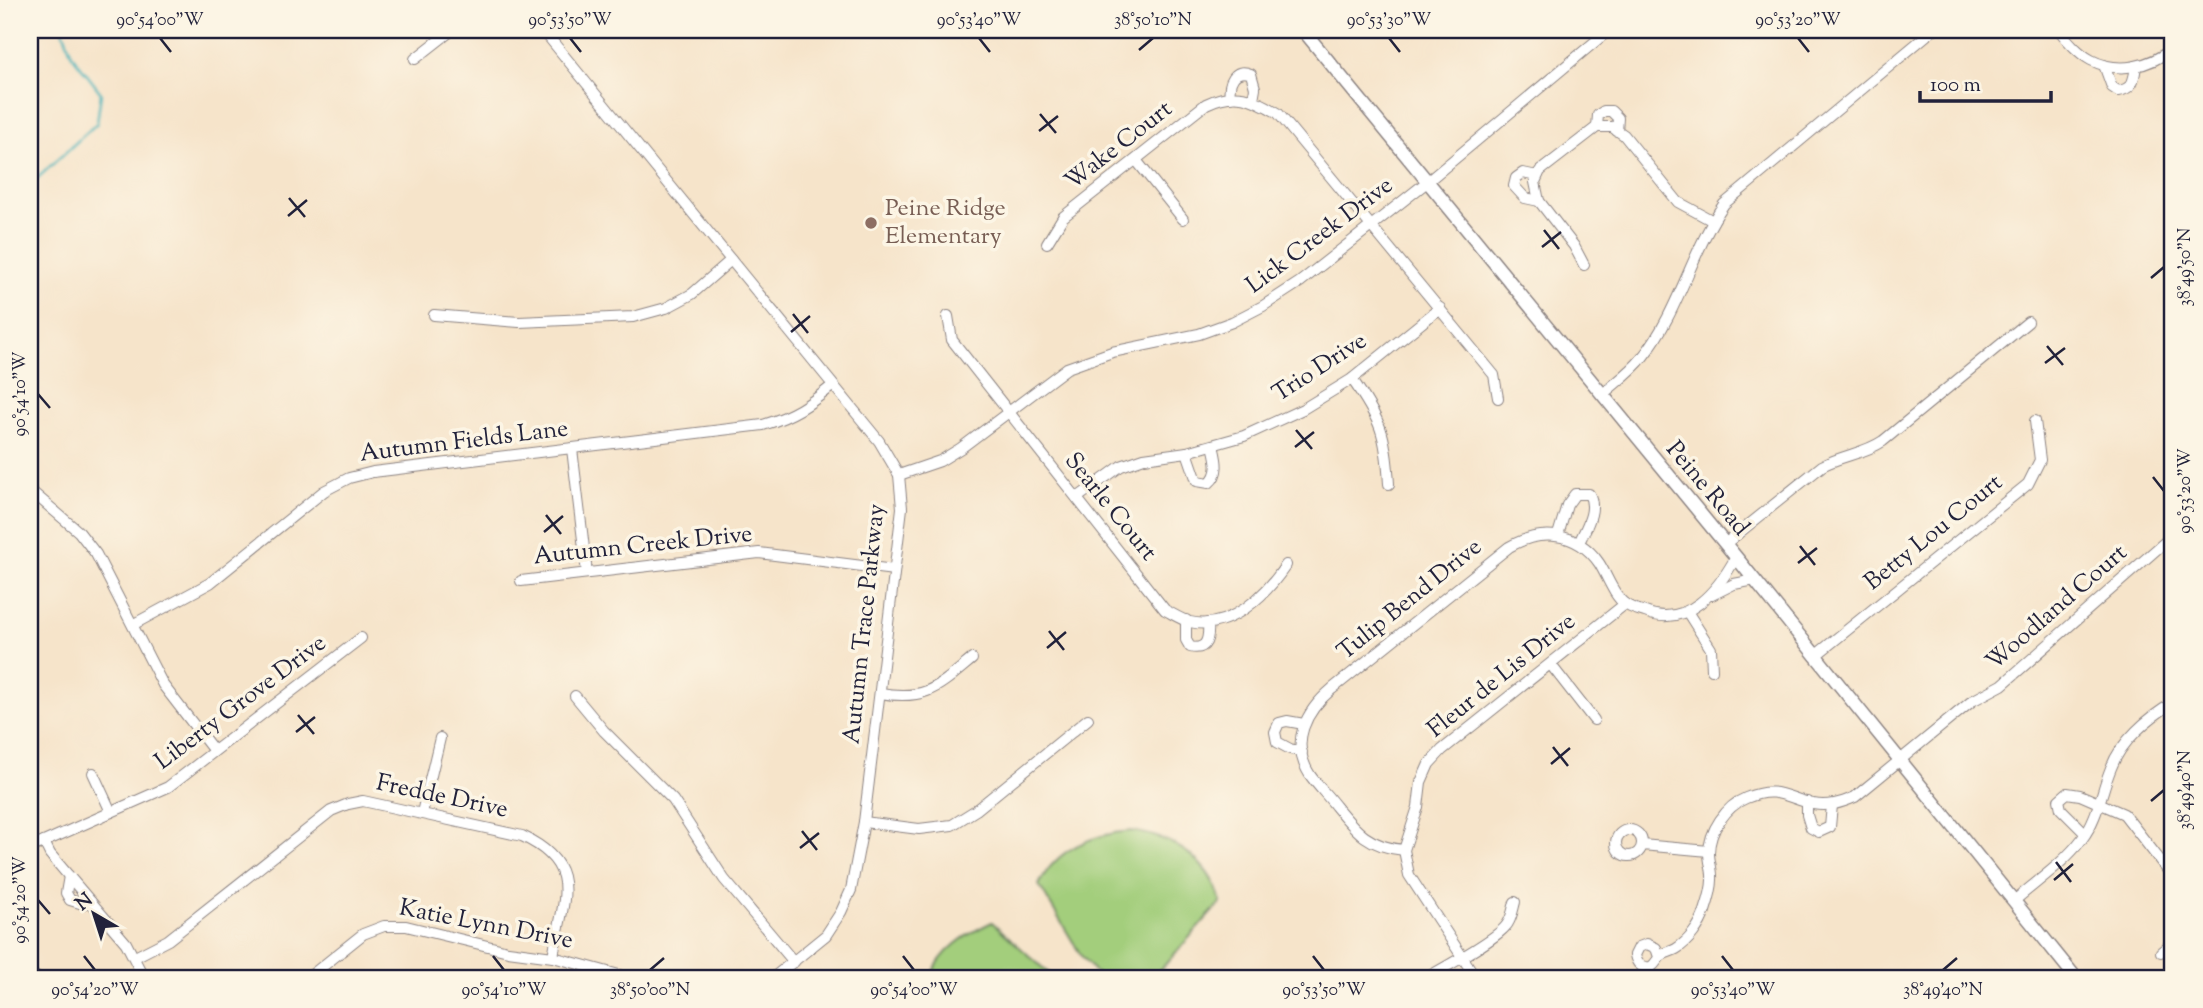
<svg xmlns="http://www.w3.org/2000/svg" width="2203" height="1008" font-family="'Sorts Mill Goudy',serif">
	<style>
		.green { fill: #a3ce7b; stroke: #62785b; stroke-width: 2 }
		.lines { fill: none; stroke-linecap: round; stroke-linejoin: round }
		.stream { stroke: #42b2ba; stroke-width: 2.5 }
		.minor-casing { stroke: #8c8382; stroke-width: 12 }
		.tertiary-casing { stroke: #8c8382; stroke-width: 15 }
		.minor { stroke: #fff; stroke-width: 10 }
		.tertiary { stroke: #fff; stroke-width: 12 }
		.ticks { fill: none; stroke: #22223b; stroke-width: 2.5 }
		.education-dot { fill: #8d6e63; stroke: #fcf5e5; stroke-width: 2.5 }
		.labels { text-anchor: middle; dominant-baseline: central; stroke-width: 7; stroke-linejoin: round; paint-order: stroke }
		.street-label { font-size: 24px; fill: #22223b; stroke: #fcf5e5 }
		.education-label { font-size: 24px; fill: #785e54; stroke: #fcf5e5; text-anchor: start }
		.neatline { fill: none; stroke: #22223b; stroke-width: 2.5 }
		.ticks-label { font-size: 18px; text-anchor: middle; fill: #22223b }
	</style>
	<rect width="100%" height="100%" fill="#fcf5e5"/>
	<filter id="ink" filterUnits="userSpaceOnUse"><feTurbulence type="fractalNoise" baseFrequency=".0143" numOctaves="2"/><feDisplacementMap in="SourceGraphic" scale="14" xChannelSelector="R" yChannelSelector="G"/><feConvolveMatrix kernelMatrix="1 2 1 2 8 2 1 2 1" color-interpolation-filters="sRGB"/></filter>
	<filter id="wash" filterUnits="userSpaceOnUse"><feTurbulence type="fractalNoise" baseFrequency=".00686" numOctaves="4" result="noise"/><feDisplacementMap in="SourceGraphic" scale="28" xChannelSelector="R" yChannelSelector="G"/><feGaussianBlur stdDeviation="1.57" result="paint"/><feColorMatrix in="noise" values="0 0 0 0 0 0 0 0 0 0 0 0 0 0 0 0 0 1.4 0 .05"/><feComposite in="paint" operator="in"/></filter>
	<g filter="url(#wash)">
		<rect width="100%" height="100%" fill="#f6e4ca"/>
		<g class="green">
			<path d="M1131,831C1173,837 1209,859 1221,902L1163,967L1150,978H1100L1082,957L1039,885C1055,849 1093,834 1131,831Z"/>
			<path d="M992,922L1054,978H930C942,949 965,935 992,922Z"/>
		</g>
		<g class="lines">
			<path class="stream" d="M30,185L97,123L101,93L72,55L63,30"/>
		</g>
	</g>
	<g filter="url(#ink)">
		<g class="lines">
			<defs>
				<g id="minor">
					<path d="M543,30L879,441L899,475L902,508L864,822L851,890L841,912L826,935L773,978"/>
					<path d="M2059,30C2068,41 2078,53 2091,60C2118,74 2150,67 2173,48"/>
					<path d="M415,59L452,30"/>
					<path d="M2104,65L2112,87L2118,91C2133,89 2134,80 2136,66"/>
					<path d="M1230,97C1228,83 1234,67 1251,74L1255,88L1253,99"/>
					<path d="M1597,127L1598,115L1604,111H1611L1618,118L1617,131"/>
					<path d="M1136,160L1183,219"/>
					<path d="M1537,176L1523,173L1516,178L1514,186L1525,198L1539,201"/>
					<path d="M1047,243L1063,217L1206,104C1235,90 1252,97 1278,113L1494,375L1498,398"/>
					<path d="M1584,265L1574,246L1539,201L1535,182L1540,171L1597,127H1612L1624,135L1678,202L1713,221"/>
					<path d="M434,315L519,322L633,317L666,308L692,294L731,260"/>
					<path d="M948,316L952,340L1165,610C1173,614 1182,620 1190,622C1230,631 1266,595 1286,565"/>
					<path d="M1352,379C1381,421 1386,433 1389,484"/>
					<path d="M1602,395C1615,383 1631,372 1642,358C1679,312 1691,252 1724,204L1933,30"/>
					<path d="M572,449L587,573"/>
					<path d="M1187,452L1197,481L1209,483C1221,473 1216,458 1213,445"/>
					<path d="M899,475L940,461L961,448L1067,368L1112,352L1199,334L1232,322L1263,306L1300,282L1427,182L1609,30"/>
					<path d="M30,490L79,532L96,554L163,685L214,751"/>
					<path d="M1077,498L1121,466L1144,458L1187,452L1244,436L1303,409L1352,379L1440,308"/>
					<path d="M1558,535L1567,505L1575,494H1589C1598,510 1585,529 1579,543"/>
					<path d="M1725,544L1822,466C1842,455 1864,454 1883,441L2028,322"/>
					<path d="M521,581L759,553L894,570"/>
					<path d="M1712,595L1734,584L1755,580"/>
					<path d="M1688,613L1711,649L1712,670"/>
					<path d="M1186,620V640L1190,647C1208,651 1209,637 1208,623"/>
					<path d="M134,624L210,583L324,491L349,478L373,472L763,425C793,416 809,405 832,386"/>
					<path d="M1815,656L2028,484L2040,460L2035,421"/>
					<path d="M1551,665L1594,720"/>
					<path d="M880,693C926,701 938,687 972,659"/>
					<path d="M575,696L604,731L673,800L724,879L794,962"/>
					<path d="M1302,752L1290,749L1277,742L1275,732L1279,723L1287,721L1304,724"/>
					<path d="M93,773L111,812"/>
					<path d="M1807,802V815L1811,828L1819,832L1830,827L1832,805"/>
					<path d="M422,813L440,738"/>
					<path d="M864,822L919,829L952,825L976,810L1088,719"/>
					<circle cx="1629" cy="843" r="13"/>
					<path d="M2085,833L2061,809L2059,800L2067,793L2080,795L2124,814L2173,877"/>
					<path d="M44,842L50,854L126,943L144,978"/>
					<path d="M1642,845L1709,851"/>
					<path d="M30,848L168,787L361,638"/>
					<path d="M1404,850C1368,847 1356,831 1334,804C1327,795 1317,785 1310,775C1289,742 1306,711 1332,689L1509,547C1540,529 1577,531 1599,563C1607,575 1613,595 1625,604C1630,608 1639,610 1645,612C1687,629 1718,590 1736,557"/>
					<path d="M69,876L66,893L70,900L83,904L91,902"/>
					<path d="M2014,901C2037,881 2064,863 2082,839C2098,818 2101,792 2111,768C2121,741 2148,718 2173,703"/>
					<path d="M2161,952L2173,942"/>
					<path d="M135,957L168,940L331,811L348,804L363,801L522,836C586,866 561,903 553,957"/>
					<path d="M1659,957L1656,948L1647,944L1639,947L1635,955C1637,965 1642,968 1651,967C1656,964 1657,959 1661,956C1665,952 1671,952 1676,949C1689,941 1700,926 1705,911C1708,902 1712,889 1712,880C1713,871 1709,862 1709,853C1709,831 1726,806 1746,798C1777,785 1786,798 1813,804C1829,807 1841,803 1855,797L1972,701L2002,685L2173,535"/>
					<path d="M308,978L363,934L384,926H406L508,951L553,957L630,978"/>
					<path d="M1426,978C1442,969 1501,937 1508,923C1512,917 1513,909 1515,902"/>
					<path d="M1476,978L1409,875L1404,850L1418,807L1421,782L1429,764L1442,750L1625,604"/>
				</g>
				<g id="tertiary">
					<path d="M1303,30L1736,557L2076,978"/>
					<path d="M30,974L35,978"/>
				</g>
			</defs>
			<use href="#minor" class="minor-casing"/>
			<use href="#tertiary" class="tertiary-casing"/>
			<use href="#minor" class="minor"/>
			<use href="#tertiary" class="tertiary"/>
		</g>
	</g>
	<path class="ticks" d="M160,38L171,52M570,38L581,52M979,38L990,52M1389,38L1400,52M1798,38L1809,52M1139,50L1153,38M1040,114L1056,133M1039,131L1058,116M289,198L305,217M288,216L307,200M1544,230L1559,249M1542,247L1561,232M2151,278L2164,267M793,314L808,333M791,332L810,316M2047,346L2063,365M2045,363L2065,348M38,394L50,408M1296,430L1312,449M1295,447L1314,432M2153,477L2164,491M546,515L561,534M544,532L563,516M1800,546L1815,565M1798,563L1817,548M1049,631L1064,650M1047,648L1066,632M298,715L314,734M296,732L315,717M1553,747L1568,766M1551,764L1570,748M2151,801L2164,790M802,831L817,850M800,848L819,833M2056,862L2071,882M2054,880L2073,864M38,900L50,914M84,956L95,970M493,956L504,970M903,956L914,970M1313,956L1324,970M1722,956L1733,970M650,970L664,958M1943,970L1957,958"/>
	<circle class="education-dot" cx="871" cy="223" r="7"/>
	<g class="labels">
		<g class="street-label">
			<text transform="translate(1119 146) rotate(-38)">Wake Court</text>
			<text transform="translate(1320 236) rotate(-37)">Lick Creek Drive</text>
			<text transform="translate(1320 368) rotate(-33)">Trio Drive</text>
			<text transform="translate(464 442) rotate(-7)">Autumn Fields Lane</text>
			<text transform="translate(1707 489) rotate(50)">Peine Road</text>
			<text transform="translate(1110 507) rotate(51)">Searle Court</text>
			<text transform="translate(1934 533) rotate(-39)">Betty Lou Court</text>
			<text transform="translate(643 546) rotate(-6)">Autumn Creek Drive</text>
			<text transform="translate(1410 600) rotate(-39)">Tulip Bend Drive</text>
			<text transform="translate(2057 608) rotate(-41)">Woodland Court</text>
			<text transform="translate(865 624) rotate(-84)">Autumn Trace Parkway</text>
			<text transform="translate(1502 676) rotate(-39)">Fleur de Lis Drive</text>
			<text transform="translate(241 703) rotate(-37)">Liberty Grove Drive</text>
			<text transform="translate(442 797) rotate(12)">Fredde Drive</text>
			<text transform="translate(486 925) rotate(11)">Katie Lynn Drive</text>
		</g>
		<g class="education-label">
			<text x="885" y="209">Peine Ridge<tspan x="885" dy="28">Elementary</tspan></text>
		</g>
	</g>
	<rect width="2203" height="1008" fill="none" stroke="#fcf5e5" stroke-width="77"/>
	<g transform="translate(94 914) rotate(321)" stroke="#fcf5e5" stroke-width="5" paint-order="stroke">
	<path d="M0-5L12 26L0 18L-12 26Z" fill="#22223b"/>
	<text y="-10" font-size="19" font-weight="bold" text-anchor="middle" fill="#22223b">N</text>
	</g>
	<path d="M1920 91v10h131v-10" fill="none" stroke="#22223b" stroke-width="3.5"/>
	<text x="1930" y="91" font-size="21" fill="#22223b" stroke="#fcf5e5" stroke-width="5" paint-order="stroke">100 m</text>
	<rect x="38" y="38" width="2126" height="932" class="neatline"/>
	<g class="ticks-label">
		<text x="160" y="25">90°54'00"W</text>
		<text x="570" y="25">90°53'50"W</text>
		<text x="979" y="25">90°53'40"W</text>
		<text x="1153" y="25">38°50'10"N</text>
		<text x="1389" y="25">90°53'30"W</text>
		<text x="1798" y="25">90°53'20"W</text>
		<text transform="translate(2184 267) rotate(-90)" y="6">38°49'50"N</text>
		<text transform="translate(19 394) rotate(-90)" y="6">90°54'10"W</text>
		<text transform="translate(2184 491) rotate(-90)" y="6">90°53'20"W</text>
		<text transform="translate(2184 790) rotate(-90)" y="6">38°49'40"N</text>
		<text transform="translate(19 900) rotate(-90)" y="6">90°54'20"W</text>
		<text x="95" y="995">90°54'20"W</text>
		<text x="504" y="995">90°54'10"W</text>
		<text x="650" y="995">38°50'00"N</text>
		<text x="914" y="995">90°54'00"W</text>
		<text x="1324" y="995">90°53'50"W</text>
		<text x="1733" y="995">90°53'40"W</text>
		<text x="1943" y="995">38°49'40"N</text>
	</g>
</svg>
